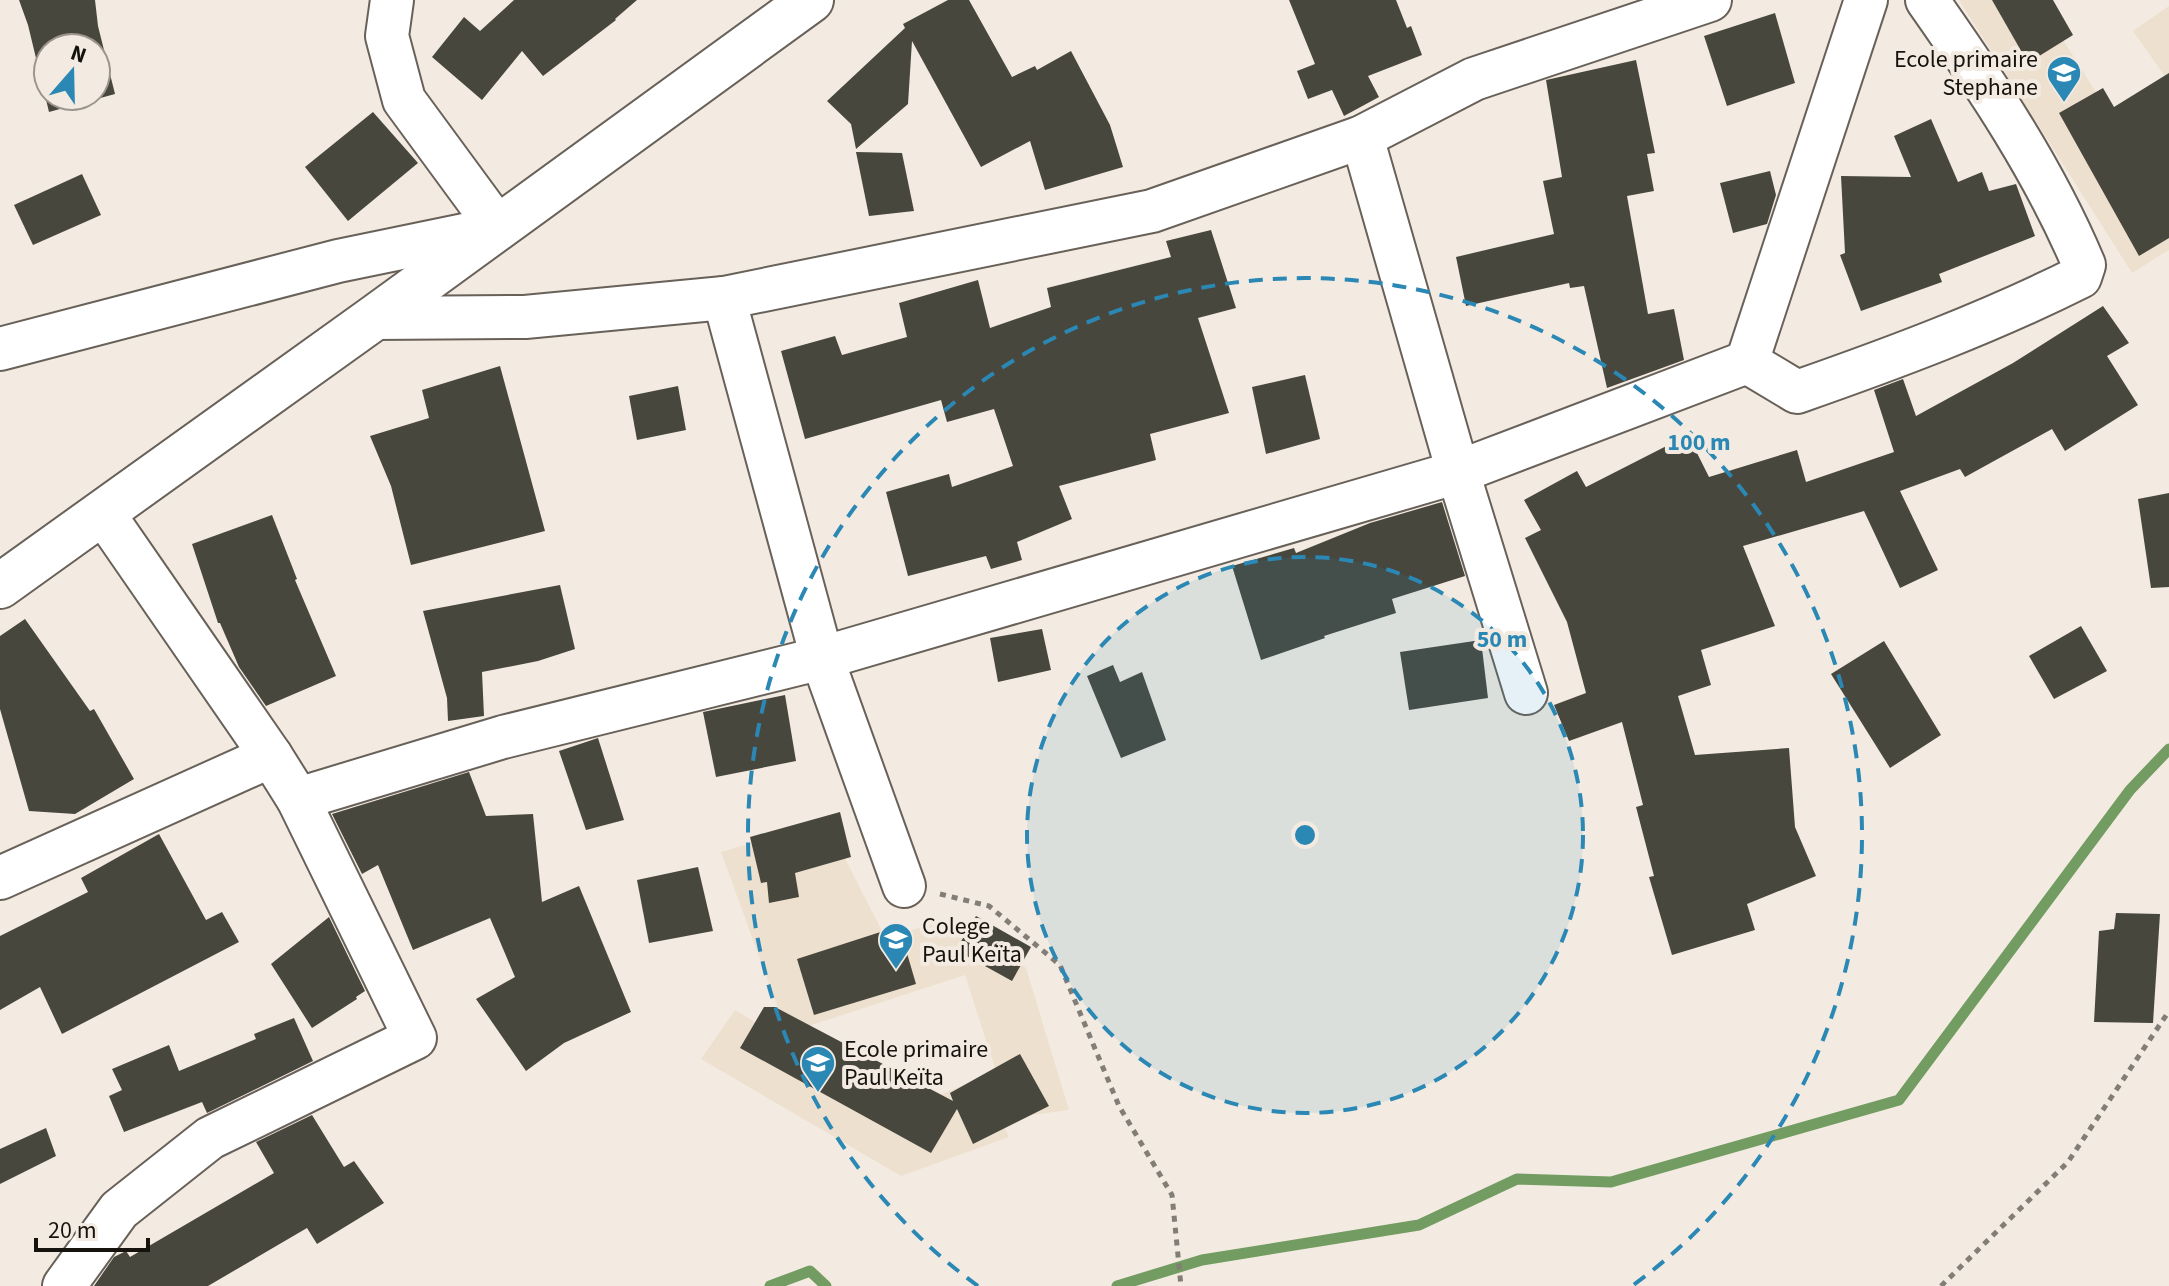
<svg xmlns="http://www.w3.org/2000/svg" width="2169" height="1286" font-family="'Source Sans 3',sans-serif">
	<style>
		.built { fill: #ede0cf }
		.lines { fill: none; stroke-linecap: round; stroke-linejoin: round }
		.stream { stroke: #729c61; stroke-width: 11 }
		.building { fill: #48473e; fill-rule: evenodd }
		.street-casing { stroke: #686159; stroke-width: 46 }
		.secondary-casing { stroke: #686159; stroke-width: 48 }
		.path { stroke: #827d76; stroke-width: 5; stroke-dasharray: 6 6; stroke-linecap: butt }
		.street { stroke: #fff; stroke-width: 42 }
		.secondary { stroke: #fff; stroke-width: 44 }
		.ring { fill: none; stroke: #2b88b5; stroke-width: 4; stroke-dasharray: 14 10 }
		.labels { text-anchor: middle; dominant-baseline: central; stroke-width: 8; stroke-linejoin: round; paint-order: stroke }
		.poi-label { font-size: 24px; fill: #16130f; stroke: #f3ebe1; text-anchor: start }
		.centre { fill: #2b88b5; stroke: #f3ebe1; stroke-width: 4 }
		.ring-label { font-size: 24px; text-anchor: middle; font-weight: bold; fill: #2b88b5; stroke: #f3ebe1; stroke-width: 8; stroke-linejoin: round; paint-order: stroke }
	</style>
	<rect width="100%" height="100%" fill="#f3ebe1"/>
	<g class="built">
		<path d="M1959,0H2038L2169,208V250L2132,273Z"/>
		<path d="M2169,6V82L2133,31Z"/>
		<path d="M826,821L885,937L956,918L1026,968L1069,1110L1011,1118L965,975L787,1033L721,852Z"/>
		<path d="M735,1010L902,1111L980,1078L1009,1137L901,1176L701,1059Z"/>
	</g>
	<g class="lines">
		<g class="stream">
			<path d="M770,1286L810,1271L826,1286"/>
			<path d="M1117,1286L1202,1260L1419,1225L1517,1179L1611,1182L1899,1100L2130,790L2169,749"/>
		</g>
	</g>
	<g class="building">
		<path d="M19,0H95L98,26L115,94L49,112L28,25ZM48,48H96V96H48Z"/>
		<path d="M514,0H637L615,19L616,20L543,76L522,51L482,100L432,57L464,17L480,31Z"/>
		<path d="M948,0H969L1012,77L1035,66L1037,70L1071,51L1110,125L1123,167L1045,190L1030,141L981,167L912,41L908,104L856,149L851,124L827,101L905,28L903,24Z"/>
		<path d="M1289,0H1396L1407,28L1411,26L1422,55L1368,76L1379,97L1344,116L1332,90L1308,99L1297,71L1315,64Z"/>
		<path d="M1992,0H2053L2073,35L2028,63Z"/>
		<path d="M1775,13L1795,83L1727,106L1704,36Z"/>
		<path d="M1636,60L1655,153L1647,154L1654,191L1627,196L1648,314L1674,309L1684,360L1607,388L1584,286L1570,288L1569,283L1466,306L1456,257L1554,234L1543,181L1562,177L1546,80Z"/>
		<path d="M2169,73V238L2139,256L2059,113L2103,88L2114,107Z"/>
		<path d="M373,112L418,163L348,221L305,167Z"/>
		<path d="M1931,119L1958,182L1982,172L1989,191L2016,184L2035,236L1939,274L1942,282L1861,311L1840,255L1845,253L1841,176L1911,177L1894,136Z"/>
		<path d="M856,152L902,153L914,211L869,216Z"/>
		<path d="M1770,171L1776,195L1767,224L1733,233L1720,183Z"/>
		<path d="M82,174L101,215L33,245L14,205Z"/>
		<path d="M1211,230L1236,308L1198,318L1229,413L1150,434L1156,460L1059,486L1072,519L1017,542L1022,560L991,569L986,556L908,576L886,492L949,474L952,487L1013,466L994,409L947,422L941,400L805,439L781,351L835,336L842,355L907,337L899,303L978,280L990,328L1051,307L1047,288L1171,257L1166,241Z"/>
		<path d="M2103,306L2129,343L2107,356L2138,405L2065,451L2052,429L1965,477L1960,469L1900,491L1938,570L1900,588L1864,511L1743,546L1775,626L1701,650L1711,685L1678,696L1695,755L1789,748L1795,827L1816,876L1747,904L1755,930L1672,955L1649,877L1654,876L1636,807L1643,805L1622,722L1569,741L1554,705L1586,693L1567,622L1525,538L1541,530L1524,500L1577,471L1586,487L1688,435L1709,477L1797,450L1806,482L1894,452L1874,390L1903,379L1916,416L2013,363Z"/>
		<path d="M500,366L545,531L411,565L391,486L370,436L429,418L422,390Z"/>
		<path d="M1305,375L1320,439L1266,454L1252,387Z"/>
		<path d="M678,386L686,430L637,440L629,396Z"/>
		<path d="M2169,493V587L2151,588L2138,499Z"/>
		<path d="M1442,502L1465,576L1392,599L1396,613L1324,636L1325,638L1261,660L1232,566L1294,548L1296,553L1370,523Z"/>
		<path d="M272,515L297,579L295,580L336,676L266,706L239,667L220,623H218L192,544Z"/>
		<path d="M560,585L575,649L538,661L482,672L484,716L448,721L447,698L423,611Z"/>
		<path d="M25,619L90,711L94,709L134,779L75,814L29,811L0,709V636Z"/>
		<path d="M2081,626L2107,671L2054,699L2029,656Z"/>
		<path d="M1042,629L1051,670L998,682L990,638Z"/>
		<path d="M1481,640L1488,698L1409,710L1400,652Z"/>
		<path d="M1884,641L1941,735L1890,768L1831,674Z"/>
		<path d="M1113,665L1120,682L1142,672L1166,740L1121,758L1087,676Z"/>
		<path d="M785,695L796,761L716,777L703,712Z"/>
		<path d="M598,738L624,820L586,830L559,751Z"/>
		<path d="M469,772L486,816L533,814L542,902L579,886L631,1012L564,1043L526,1071L476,999L515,977L490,918L413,950L378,865L362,874L332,814Z"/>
		<path d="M840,812L851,857L795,873L799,897L769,903L767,882L761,883L750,837Z"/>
		<path d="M159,834L206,920L222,912L239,942L62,1034L40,987L0,1010V936L88,892L81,878Z"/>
		<path d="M698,867L713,931L649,943L637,880Z"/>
		<path d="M2116,913L2160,914L2153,1023L2094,1022L2099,931L2114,929Z"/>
		<path d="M976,916L1031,947L1012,981L956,950Z"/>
		<path d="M329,917L365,991L356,997L357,999L312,1028L271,964Z"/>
		<path d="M899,926L916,984L814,1015L797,959Z"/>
		<path d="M764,1007H775L953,1101L950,1093L1020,1054L1049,1106L973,1144L957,1109L931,1153L740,1048Z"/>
		<path d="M294,1018L313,1061L207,1113L202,1102L124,1132L109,1096L122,1090L112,1069L169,1045L179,1071L256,1039L254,1034Z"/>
		<path d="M312,1115L344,1167L354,1161L384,1203L317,1244L307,1228L208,1286H94L114,1257L126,1251L130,1257L274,1173L256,1142Z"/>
		<path d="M46,1128L56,1156L0,1184V1149Z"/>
	</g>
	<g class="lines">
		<defs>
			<g id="street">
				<path d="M1362,137L1458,472L1526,693"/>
				<path d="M724,298L822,658L904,886"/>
				<path d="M374,318L525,317L724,298L1152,211L1362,137L1474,79L1710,0"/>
				<path d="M0,349L338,261L498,228L404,100L387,36L392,0"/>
				<path d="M1747,362L1797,392C1894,358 1988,323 2080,277L2084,265C2044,170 1986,84 1927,0"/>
				<path d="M298,799L503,737L822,658L1458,472L1747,362L1866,0"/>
				<path d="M0,878L271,756"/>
				<path d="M64,1286L119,1210L210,1138L415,1038L298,799L271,756L103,513"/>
			</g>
			<path id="secondary" d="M0,586L374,318L811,0"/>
		</defs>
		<use href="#street" class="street-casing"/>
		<use href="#secondary" class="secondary-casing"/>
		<g class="path">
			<path d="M940,894L989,906L1060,965L1119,1106L1172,1195L1181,1286"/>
			<path d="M1941,1286L2068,1162L2169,1011"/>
		</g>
		<use href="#street" class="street"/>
		<use href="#secondary" class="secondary"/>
	</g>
	<circle cx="1305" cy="835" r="278" fill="#2b88b5" fill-opacity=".12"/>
	<g class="ring">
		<circle cx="1305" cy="835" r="278"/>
		<path d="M978 1286A557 557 0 1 1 1632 1286"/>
	</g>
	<defs>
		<symbol id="school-pin" viewBox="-11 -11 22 30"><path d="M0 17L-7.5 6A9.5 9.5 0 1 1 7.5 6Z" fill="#2b88b5" stroke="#f3ebe1"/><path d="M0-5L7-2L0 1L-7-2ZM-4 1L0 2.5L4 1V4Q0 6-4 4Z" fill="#fff"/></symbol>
		<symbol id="university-pin" viewBox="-11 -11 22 30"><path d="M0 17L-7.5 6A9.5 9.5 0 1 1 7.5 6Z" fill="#2b88b5" stroke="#f3ebe1"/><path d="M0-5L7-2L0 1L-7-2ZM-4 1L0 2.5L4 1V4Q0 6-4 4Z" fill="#fff"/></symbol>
	</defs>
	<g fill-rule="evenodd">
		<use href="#school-pin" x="2044" y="53" width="40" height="54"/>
		<use href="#university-pin" x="876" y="920" width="40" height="54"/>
		<use href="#school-pin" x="798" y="1043" width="40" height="54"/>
	</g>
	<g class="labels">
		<g class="poi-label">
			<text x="2038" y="59" text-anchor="end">Ecole primaire<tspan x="2038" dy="28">Stephane</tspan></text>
			<text x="922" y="926">Colege<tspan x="922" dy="28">Paul Keïta</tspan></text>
			<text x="844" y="1049">Ecole primaire<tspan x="844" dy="28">Paul Keïta</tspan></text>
		</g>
	</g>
	<circle cx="1305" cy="835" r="12" class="centre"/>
	<g class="ring-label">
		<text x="1699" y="450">100 m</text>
		<text x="1502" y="647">50 m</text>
	</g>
	<g transform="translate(72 72) rotate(20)"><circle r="38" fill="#f3ebe1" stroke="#9b958d" stroke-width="2"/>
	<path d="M0-6L14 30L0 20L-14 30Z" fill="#2b88b5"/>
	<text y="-12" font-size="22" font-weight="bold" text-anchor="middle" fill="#16130f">N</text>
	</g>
	<path d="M36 1238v12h112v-12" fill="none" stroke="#16130f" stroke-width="4"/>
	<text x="48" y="1238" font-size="24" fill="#16130f" stroke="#f3ebe1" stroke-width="6" paint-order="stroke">20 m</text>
</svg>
